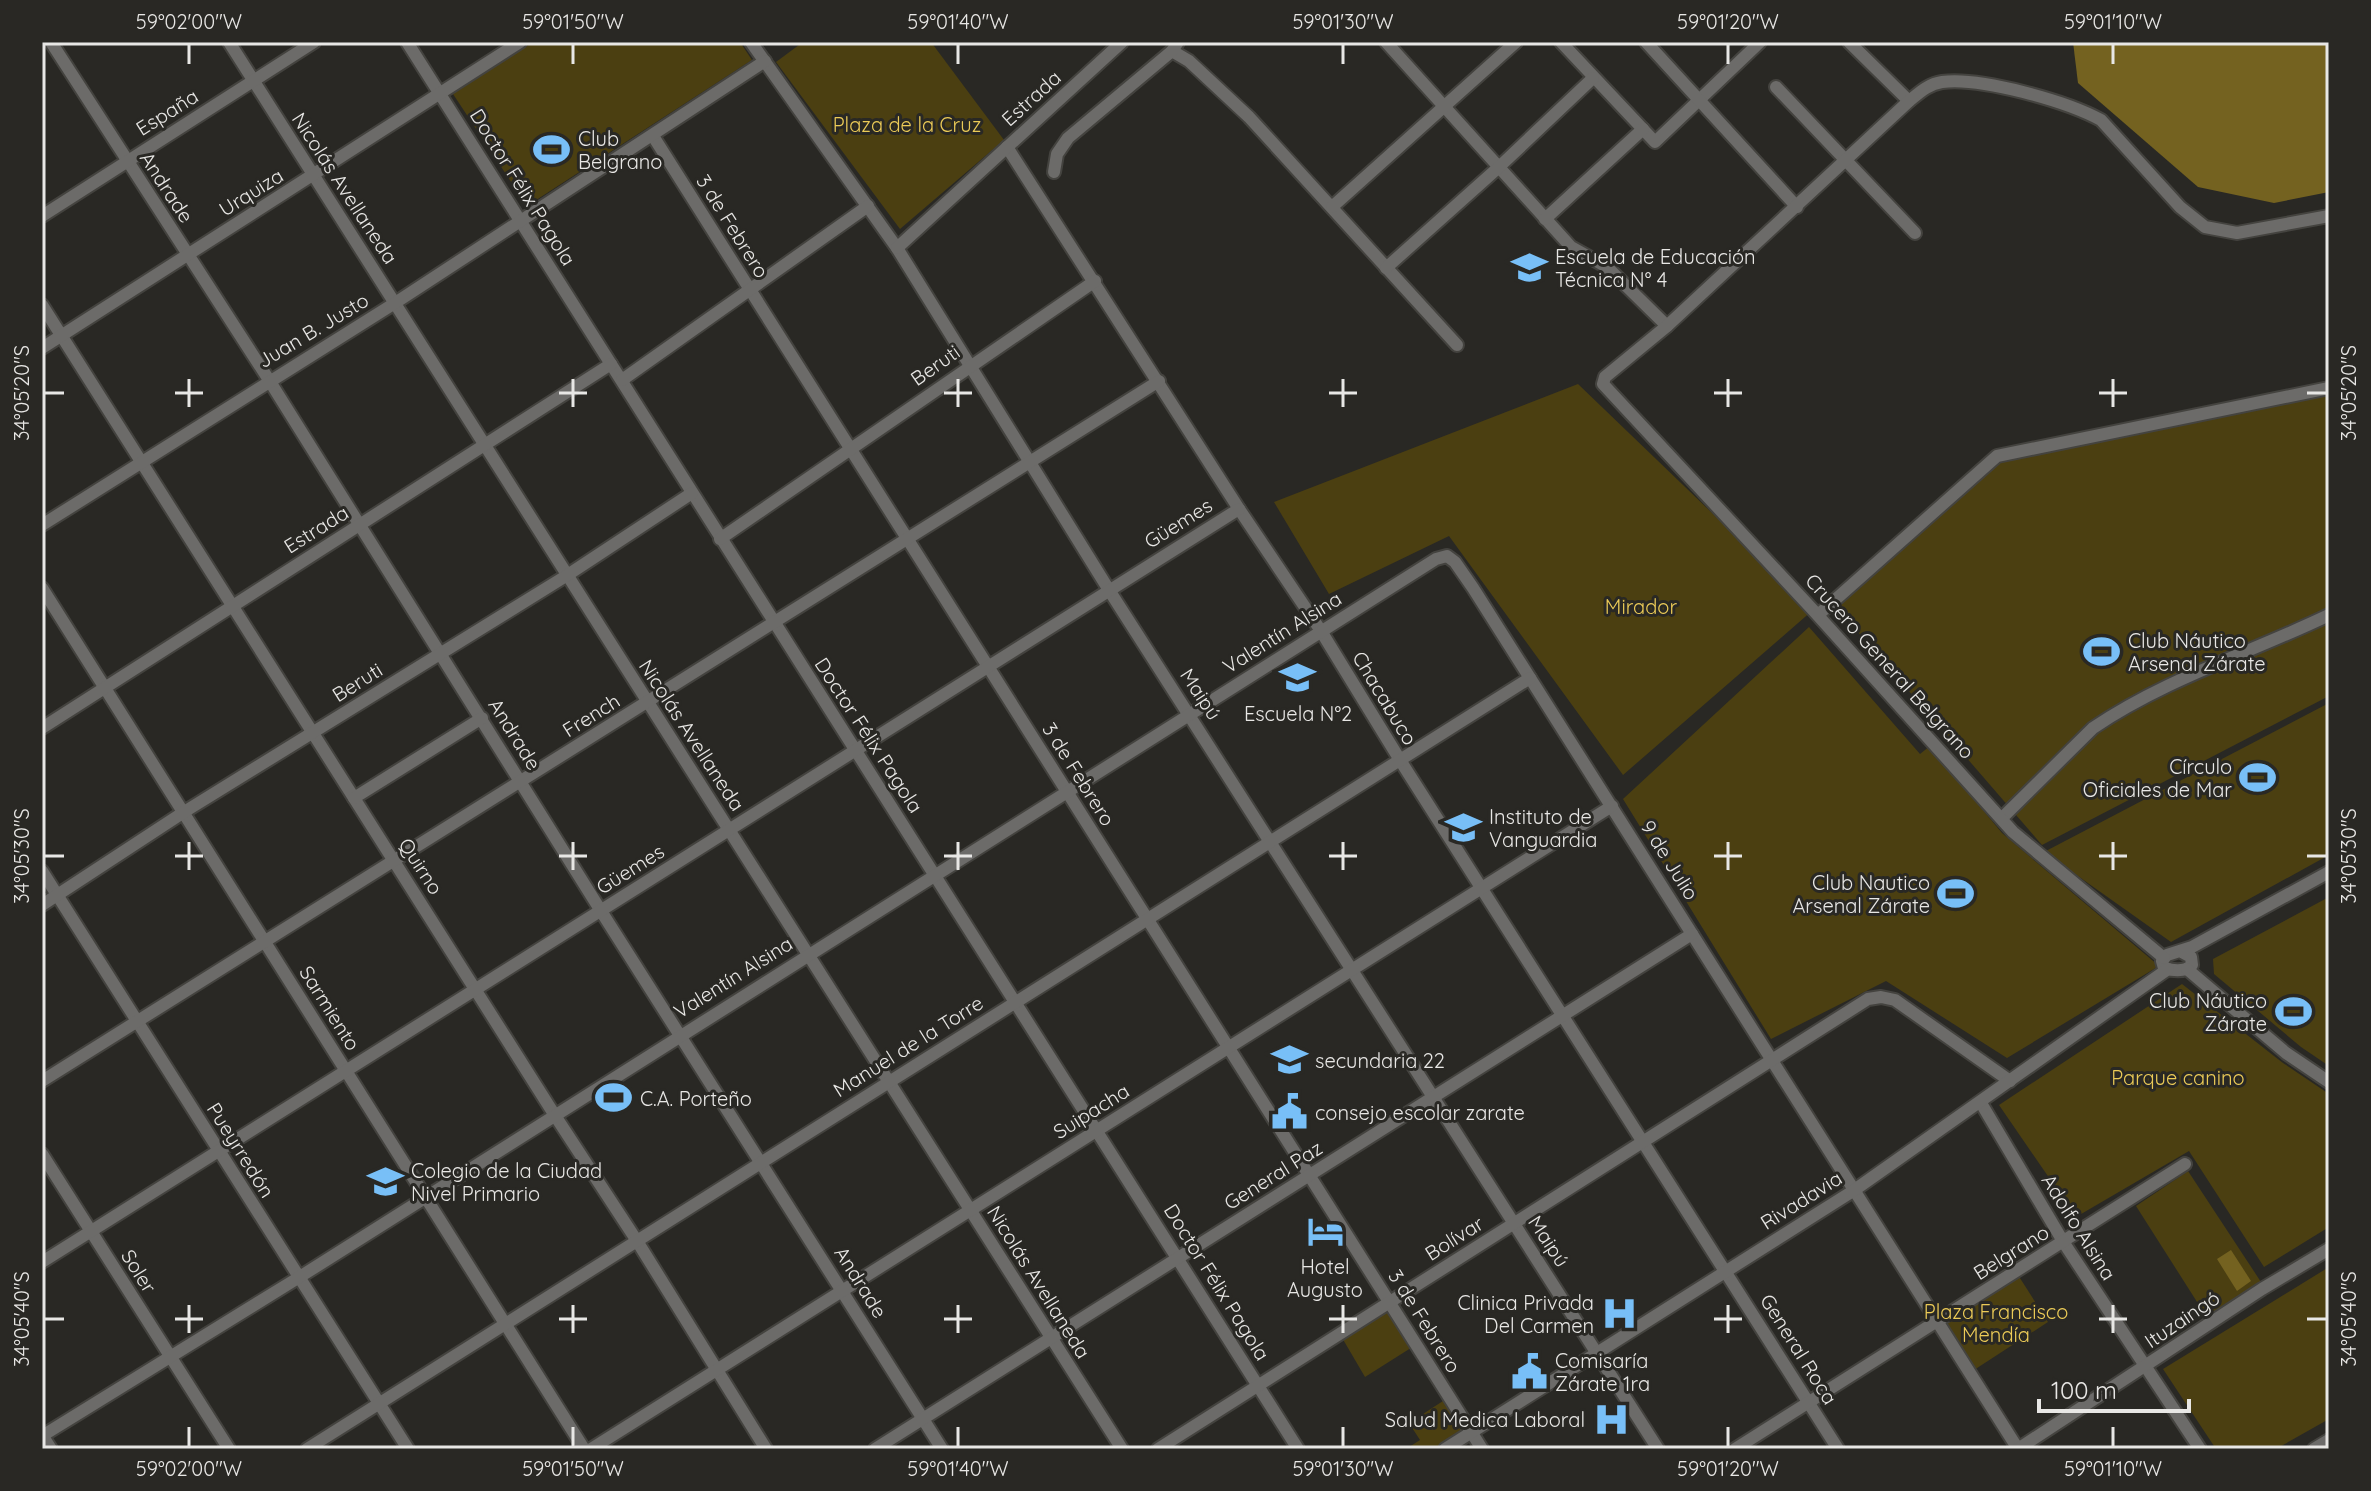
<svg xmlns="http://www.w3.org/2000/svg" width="2371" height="1491" font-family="Quicksand,sans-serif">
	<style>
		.green { fill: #4b3f11 }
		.water { fill: #746220 }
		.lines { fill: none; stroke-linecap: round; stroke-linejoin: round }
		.minor-casing { stroke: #44433f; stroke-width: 16 }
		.minor { stroke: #6c6b69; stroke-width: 12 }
		.ticks { fill: none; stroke: #e8e7e5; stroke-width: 3 }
		.labels { text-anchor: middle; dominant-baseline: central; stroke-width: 6; stroke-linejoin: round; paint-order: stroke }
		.street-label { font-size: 20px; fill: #e8e7e5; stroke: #292824 }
		.park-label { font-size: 20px; fill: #eccb57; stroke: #292824 }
		.poi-label { font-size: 20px; fill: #e8e7e5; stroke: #292824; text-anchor: start }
		.neatline { fill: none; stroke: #e8e7e5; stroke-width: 3 }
		.ticks-label { font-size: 20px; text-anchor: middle; fill: #e8e7e5 }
	</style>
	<rect width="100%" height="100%" fill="#292824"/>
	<g class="green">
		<path d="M533,42H740L752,60L527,206L453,94Z"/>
		<path d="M803,42H931L1004,140L900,229L776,62Z"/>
		<path d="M1578,384L1813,610L1623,775L1449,536L1329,594L1274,502Z"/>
		<path d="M2329,386V696L2042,845L1837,608L1996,461Z"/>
		<path d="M1809,627L1920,754L1930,746L2002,833L2159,966L2007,1058L1886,981L1771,1039L1623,799Z"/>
		<path d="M2329,703V855L2171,942L2044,852Z"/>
		<path d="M2329,897V1066L2301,1047L2214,974L2213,959Z"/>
		<path d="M2182,984L2283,1063L2329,1094V1227L2264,1267L2189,1151L2076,1217L1999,1105Z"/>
		<path d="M2188,1171L2261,1282L2206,1316L2136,1206Z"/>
		<path d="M2329,1267V1419L2276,1449H2216L2163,1369Z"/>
		<path d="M2018,1275L2048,1322L1974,1370L1944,1323Z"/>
		<path d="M1389,1306L1414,1346L1365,1377L1341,1336Z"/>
		<path d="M1443,1401L1467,1431L1440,1449H1406L1420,1440L1409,1423Z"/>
	</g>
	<g class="water">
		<path d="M2073,42H2329V192L2274,203L2198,187L2078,83Z"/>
		<path d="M2231,1250L2251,1281L2237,1291L2217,1259Z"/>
	</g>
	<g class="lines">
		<defs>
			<g id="minor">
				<path d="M51,42L269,380L601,911L942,1449"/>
				<path d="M229,42L1122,1449"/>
				<path d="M407,42L1298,1449"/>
				<path d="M751,42L897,248L1109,590L1658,1449"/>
				<path d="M1386,42L1571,247L1607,267L1667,326"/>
				<path d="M1561,42L1655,142L1760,42"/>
				<path d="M1646,42L1797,207"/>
				<path d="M1849,42L1909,101"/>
				<path d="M1172,51L1189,61L1249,117L1457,345"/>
				<path d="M1776,87L1915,233"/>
				<path d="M653,136L1482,1449"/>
				<path d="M1007,147L1239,509L1321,631L1400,760L1838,1449"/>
				<path d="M1054,172L1057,154L1068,138L1172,51L1178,42"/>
				<path d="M1332,207L1516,42"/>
				<path d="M42,216L314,42"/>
				<path d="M1545,219L1643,129"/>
				<path d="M897,248L1122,42"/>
				<path d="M1386,268L1499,167L1593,78"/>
				<path d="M42,305L554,1114L637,1241L766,1449"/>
				<path d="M42,348L520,42"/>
				<path d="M622,380L868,206"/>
				<path d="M42,525L395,303L765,61"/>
				<path d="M720,539L1095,281"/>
				<path d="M42,588L584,1449"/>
				<path d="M1818,615L1997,456L2329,388"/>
				<path d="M42,728L611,364"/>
				<path d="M354,798L482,718"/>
				<path d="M2002,818L2093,728C2165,679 2250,653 2329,615"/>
				<path d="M42,871L408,1449"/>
				<path d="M42,905L184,812L566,576L692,493"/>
				<path d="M2180,951L2191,957L2192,965C2185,972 2174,971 2164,968L2162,961L2167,955L2192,947L2329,872"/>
				<path d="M2164,958L2013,832L1813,610L1603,384L1605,377L1667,326L1909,101C1919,93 1928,84 1942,82C1981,77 2066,101 2101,120L2180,207L2205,227L2237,233L2329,216"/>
				<path d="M2187,969L2286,1053L2329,1082"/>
				<path d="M42,1081L1159,381"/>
				<path d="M1981,1103L2064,1243L2200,1449"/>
				<path d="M42,1154L229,1449"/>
				<path d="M42,1262L1239,509"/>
				<path d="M42,1435L51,1449"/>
				<path d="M42,1436L298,1278L1436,559L1447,556L1455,562L1473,588L2018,1449"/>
				<path d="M307,1449L1530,678"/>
				<path d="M591,1449L1612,806"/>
				<path d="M875,1449L1692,934"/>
				<path d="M1158,1449L1868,999L1881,997L1895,1000L2010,1081"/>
				<path d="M1445,1449L1853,1191L2168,969"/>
				<path d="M1735,1449L2185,1164"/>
				<path d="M2018,1449L2262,1289L2329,1249"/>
				<path d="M2314,1449L2329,1440"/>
			</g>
		</defs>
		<use href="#minor" class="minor-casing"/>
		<use href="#minor" class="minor"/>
	</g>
	<path class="ticks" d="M189,44V64M573,44V64M958,44V64M1343,44V64M1728,44V64M2113,44V64M189,379V407M573,379V407M958,379V407M1343,379V407M1728,379V407M2113,379V407M44,393H64M175,393H203M559,393H587M944,393H972M1329,393H1357M1714,393H1742M2099,393H2127M2307,393H2327M189,842V870M573,842V870M958,842V870M1343,842V870M1728,842V870M2113,842V870M44,856H64M175,856H203M559,856H587M944,856H972M1329,856H1357M1714,856H1742M2099,856H2127M2307,856H2327M189,1305V1333M573,1305V1333M958,1305V1333M1343,1305V1333M1728,1305V1333M2113,1305V1333M44,1319H64M175,1319H203M559,1319H587M944,1319H972M1329,1319H1357M1714,1319H1742M2099,1319H2127M2307,1319H2327M189,1427V1447M573,1427V1447M958,1427V1447M1343,1427V1447M1728,1427V1447M2113,1427V1447"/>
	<defs>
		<symbol id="stadium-bare" viewBox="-9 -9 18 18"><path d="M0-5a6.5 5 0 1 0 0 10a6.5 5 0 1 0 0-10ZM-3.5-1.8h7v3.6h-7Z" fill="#78bff7" stroke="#292824" stroke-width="2.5" paint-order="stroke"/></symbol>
		<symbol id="school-bare" viewBox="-9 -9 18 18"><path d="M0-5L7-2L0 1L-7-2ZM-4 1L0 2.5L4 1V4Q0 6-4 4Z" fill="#78bff7" stroke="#292824" stroke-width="2.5" paint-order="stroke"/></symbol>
		<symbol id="university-bare" viewBox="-9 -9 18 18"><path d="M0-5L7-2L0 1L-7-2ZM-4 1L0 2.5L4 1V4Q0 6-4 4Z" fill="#78bff7" stroke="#292824" stroke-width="2.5" paint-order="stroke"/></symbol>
		<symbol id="civic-bare" viewBox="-9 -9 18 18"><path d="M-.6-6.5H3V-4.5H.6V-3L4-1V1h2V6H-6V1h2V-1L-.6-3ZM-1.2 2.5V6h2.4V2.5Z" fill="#78bff7" stroke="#292824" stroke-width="2.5" paint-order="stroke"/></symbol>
		<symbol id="hotel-bare" viewBox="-9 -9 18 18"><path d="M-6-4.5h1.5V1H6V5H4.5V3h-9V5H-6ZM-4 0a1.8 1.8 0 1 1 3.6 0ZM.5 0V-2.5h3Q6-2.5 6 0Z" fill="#78bff7" stroke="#292824" stroke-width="2.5" paint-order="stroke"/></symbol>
		<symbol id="hospital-bare" viewBox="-9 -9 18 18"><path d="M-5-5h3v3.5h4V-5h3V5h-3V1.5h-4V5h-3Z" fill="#78bff7" stroke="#292824" stroke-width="2.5" paint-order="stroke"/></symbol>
	</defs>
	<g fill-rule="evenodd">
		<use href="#stadium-bare" x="526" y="124" width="51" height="51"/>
		<use href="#school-bare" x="1504" y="242" width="51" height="51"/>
		<use href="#stadium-bare" x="2076" y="626" width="51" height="51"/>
		<use href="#school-bare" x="1272" y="652" width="51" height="51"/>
		<use href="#stadium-bare" x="2232" y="752" width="51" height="51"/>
		<use href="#university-bare" x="1438" y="802" width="51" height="51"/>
		<use href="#stadium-bare" x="1930" y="868" width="51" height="51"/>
		<use href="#stadium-bare" x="2268" y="986" width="51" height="51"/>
		<use href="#school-bare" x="1264" y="1034" width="51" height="51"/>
		<use href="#stadium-bare" x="588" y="1072" width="51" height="51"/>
		<use href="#civic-bare" x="1264" y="1086" width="51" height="51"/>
		<use href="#school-bare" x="360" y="1156" width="51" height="51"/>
		<use href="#hotel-bare" x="1300" y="1206" width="51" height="51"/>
		<use href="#hospital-bare" x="1594" y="1288" width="51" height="51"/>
		<use href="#civic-bare" x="1504" y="1346" width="51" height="51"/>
		<use href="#hospital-bare" x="1586" y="1394" width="51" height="51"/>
	</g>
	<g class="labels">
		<g class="street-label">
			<text transform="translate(1031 98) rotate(-42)">Estrada</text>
			<text transform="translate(167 112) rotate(-32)">España</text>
			<text transform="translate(167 187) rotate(57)">Andrade</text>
			<text transform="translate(523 187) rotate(58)">Doctor Félix Pagola</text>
			<text transform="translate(345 188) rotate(57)">Nicolás Avellaneda</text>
			<text transform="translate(251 192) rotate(-32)">Urquiza</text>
			<text transform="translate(733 226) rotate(58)">3 de Febrero</text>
			<text transform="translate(313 330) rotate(-31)">Juan B. Justo</text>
			<text transform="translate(935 365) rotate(-35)">Beruti</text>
			<text transform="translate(1178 523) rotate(-32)">Güemes</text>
			<text transform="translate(316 529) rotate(-32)">Estrada</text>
			<text transform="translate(1282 632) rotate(-32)">Valentín Alsina</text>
			<text transform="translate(1890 666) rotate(48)">Crucero General Belgrano</text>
			<text transform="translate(357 682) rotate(-32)">Beruti</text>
			<text transform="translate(1201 694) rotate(57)">Maipú</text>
			<text transform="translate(1385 698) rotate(59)">Chacabuco</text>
			<text transform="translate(591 715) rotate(-32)">French</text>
			<text transform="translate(515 734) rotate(58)">Andrade</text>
			<text transform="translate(692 735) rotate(57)">Nicolás Avellaneda</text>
			<text transform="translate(869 735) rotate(57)">Doctor Félix Pagola</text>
			<text transform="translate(1079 774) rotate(58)">3 de Febrero</text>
			<text transform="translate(1670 860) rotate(58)">9 de Julio</text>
			<text transform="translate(421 866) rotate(57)">Quirno</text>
			<text transform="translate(630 869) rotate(-32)">Güemes</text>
			<text transform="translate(733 977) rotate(-32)">Valentín Alsina</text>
			<text transform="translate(330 1008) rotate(58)">Sarmiento</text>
			<text transform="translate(908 1046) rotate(-32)">Manuel de la Torre</text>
			<text transform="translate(1091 1111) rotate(-32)">Suipacha</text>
			<text transform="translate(241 1150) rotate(58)">Pueyrredón</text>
			<text transform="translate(1273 1175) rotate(-32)">General Paz</text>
			<text transform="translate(1801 1200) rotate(-32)">Rivadavia</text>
			<text transform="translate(2079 1227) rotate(58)">Adolfo Alsina</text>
			<text transform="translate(1454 1238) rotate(-32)">Bolívar</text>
			<text transform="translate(1549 1241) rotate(57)">Maipú</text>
			<text transform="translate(2011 1252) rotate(-32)">Belgrano</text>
			<text transform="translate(139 1271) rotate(58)">Soler</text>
			<text transform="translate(861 1282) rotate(58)">Andrade</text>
			<text transform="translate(1039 1282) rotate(58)">Nicolás Avellaneda</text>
			<text transform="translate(1217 1282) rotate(58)">Doctor Félix Pagola</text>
			<text transform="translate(2182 1319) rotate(-34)">Ituzaingó</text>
			<text transform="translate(1425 1321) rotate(58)">3 de Febrero</text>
			<text transform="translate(1799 1349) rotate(58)">General Roca</text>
		</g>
		<g class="park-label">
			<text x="907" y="124">Plaza de la Cruz</text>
			<text x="1641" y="606">Mirador</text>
			<text x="2178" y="1077">Parque canino</text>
			<text x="1996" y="1311">Plaza Francisco<tspan x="1996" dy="23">Mendía</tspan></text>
		</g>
		<g class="poi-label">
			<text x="578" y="138">Club<tspan x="578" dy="23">Belgrano</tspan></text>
			<text x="1555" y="256">Escuela de Educación<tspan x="1555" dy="23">Técnica N° 4</tspan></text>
			<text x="2128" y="640">Club Náutico<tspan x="2128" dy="23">Arsenal Zárate</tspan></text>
			<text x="1298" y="713" text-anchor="middle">Escuela N°2</text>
			<text x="2232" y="766" text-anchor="end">Círculo<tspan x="2232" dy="23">Oficiales de Mar</tspan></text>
			<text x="1489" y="816">Instituto de<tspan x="1489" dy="23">Vanguardia</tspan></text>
			<text x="1930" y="882" text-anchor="end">Club Nautico<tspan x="1930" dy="23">Arsenal Zárate</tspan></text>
			<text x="2267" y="1000" text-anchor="end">Club Náutico<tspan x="2267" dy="23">Zárate</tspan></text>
			<text x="1315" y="1060">secundaria 22</text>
			<text x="640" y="1098">C.A. Porteño</text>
			<text x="1315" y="1112">consejo escolar zarate</text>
			<text x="411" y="1170">Colegio de la Ciudad<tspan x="411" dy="23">Nivel Primario</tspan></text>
			<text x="1325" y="1266" text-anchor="middle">Hotel<tspan x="1325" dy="23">Augusto</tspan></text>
			<text x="1594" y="1302" text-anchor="end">Clinica Privada<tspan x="1594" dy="23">Del Carmen</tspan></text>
			<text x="1555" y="1360">Comisaría<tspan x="1555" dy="23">Zárate 1ra</tspan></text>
			<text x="1585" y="1419" text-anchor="end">Salud Medica Laboral</text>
		</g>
	</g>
	<rect width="2371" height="1491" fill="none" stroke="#292824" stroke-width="88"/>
	<path d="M2039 1399v12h150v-12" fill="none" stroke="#e8e7e5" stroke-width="4"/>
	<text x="2051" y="1399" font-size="24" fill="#e8e7e5" stroke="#292824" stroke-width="6" paint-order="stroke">100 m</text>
	<rect x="44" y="44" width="2283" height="1403" class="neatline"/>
	<g class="ticks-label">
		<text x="189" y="29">59°02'00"W</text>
		<text x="573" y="29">59°01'50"W</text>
		<text x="958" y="29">59°01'40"W</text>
		<text x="1343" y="29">59°01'30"W</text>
		<text x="1728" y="29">59°01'20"W</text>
		<text x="2113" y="29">59°01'10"W</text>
		<text transform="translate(22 393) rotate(-90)" y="7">34°05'20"S</text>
		<text transform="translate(2349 393) rotate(-90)" y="7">34°05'20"S</text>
		<text transform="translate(22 856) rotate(-90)" y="7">34°05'30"S</text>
		<text transform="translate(2349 856) rotate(-90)" y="7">34°05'30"S</text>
		<text transform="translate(22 1319) rotate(-90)" y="7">34°05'40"S</text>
		<text transform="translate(2349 1319) rotate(-90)" y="7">34°05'40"S</text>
		<text x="189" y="1476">59°02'00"W</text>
		<text x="573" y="1476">59°01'50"W</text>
		<text x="958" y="1476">59°01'40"W</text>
		<text x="1343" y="1476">59°01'30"W</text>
		<text x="1728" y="1476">59°01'20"W</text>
		<text x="2113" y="1476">59°01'10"W</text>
	</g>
</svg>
